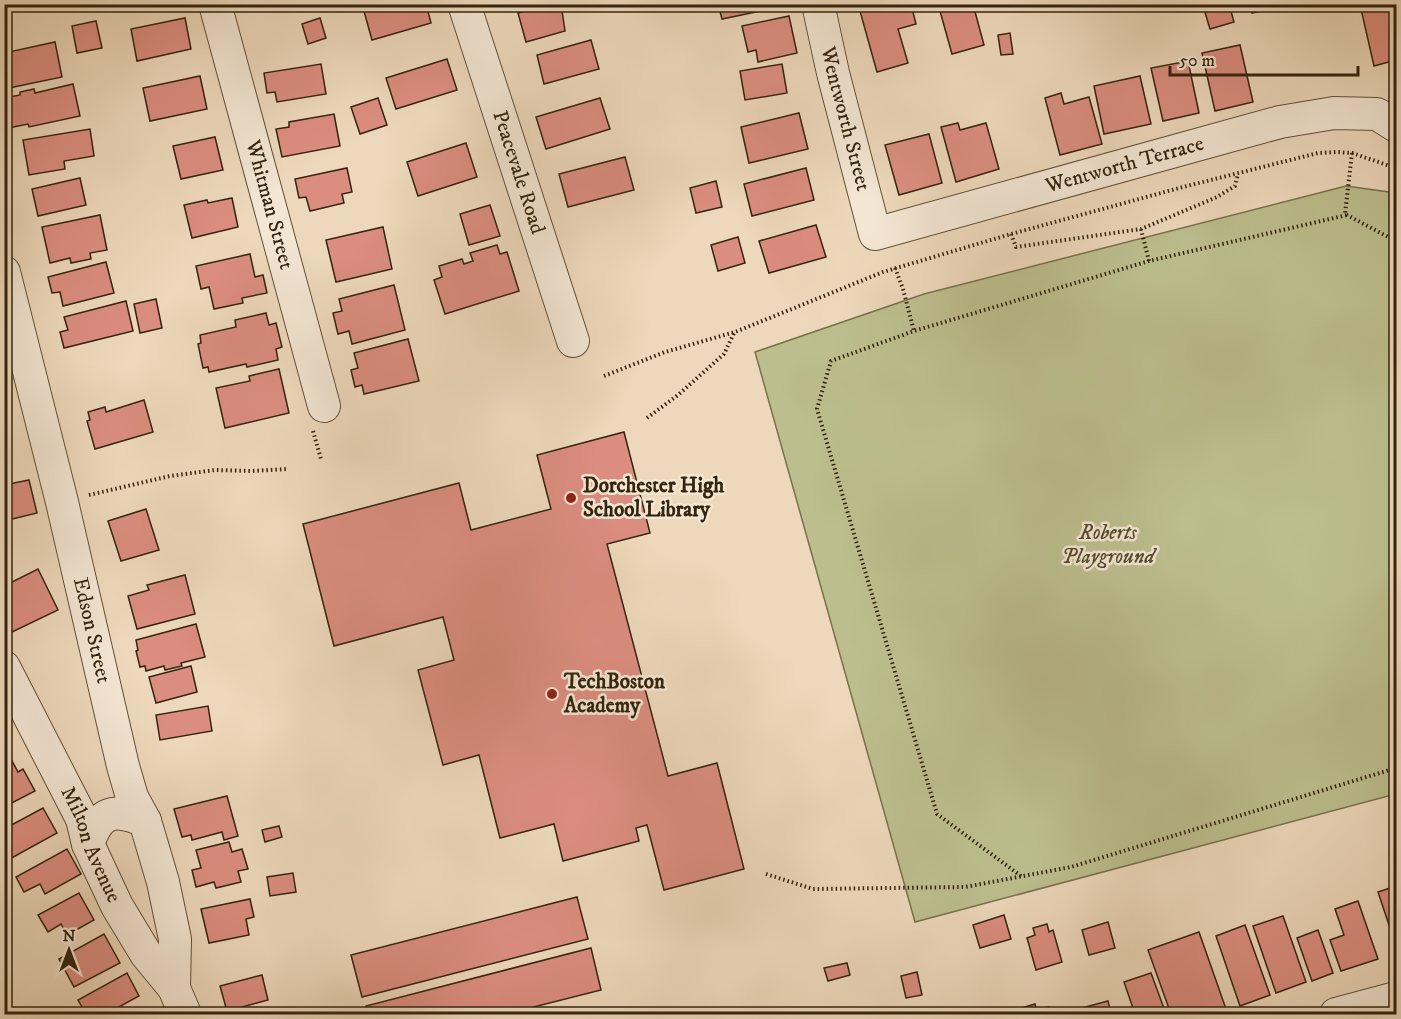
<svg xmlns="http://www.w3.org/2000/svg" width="1401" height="1019" font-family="'IM FELL DW Pica',serif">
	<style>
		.green { fill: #bcbe8e; stroke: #78714e; stroke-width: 1.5 }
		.building { fill: #db8d80; stroke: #34240e; stroke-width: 1.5 }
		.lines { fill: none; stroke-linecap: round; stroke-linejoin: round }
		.minor-casing { stroke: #625139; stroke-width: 34 }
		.path { stroke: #34240e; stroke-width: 4; stroke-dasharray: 1.5 3; stroke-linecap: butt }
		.minor { stroke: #f3e6d3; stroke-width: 32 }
		.poi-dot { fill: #8f2418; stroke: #f3e6d3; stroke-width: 2 }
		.labels { text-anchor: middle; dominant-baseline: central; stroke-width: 5; stroke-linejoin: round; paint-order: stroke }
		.street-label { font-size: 21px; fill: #34240e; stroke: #f3e6d3 }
		.poi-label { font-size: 21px; font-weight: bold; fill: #34240e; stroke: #f3e6d3; text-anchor: start }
		.park-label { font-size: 21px; font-style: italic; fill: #564a2e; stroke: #f3e6d3 }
	</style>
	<rect width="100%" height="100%" fill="#edd8bb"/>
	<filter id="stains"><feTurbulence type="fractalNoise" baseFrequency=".00333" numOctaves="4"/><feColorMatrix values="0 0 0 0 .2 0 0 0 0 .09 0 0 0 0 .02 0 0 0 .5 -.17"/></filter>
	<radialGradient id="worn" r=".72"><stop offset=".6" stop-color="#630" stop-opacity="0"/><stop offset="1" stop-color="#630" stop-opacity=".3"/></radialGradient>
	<path class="green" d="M1346,186L1396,193V794L915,922L755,352L924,294Z"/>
	<g class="building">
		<path d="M362,4H426L431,23L372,40Z"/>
		<path d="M546,4H561L565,31L526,42L518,13Z"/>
		<path d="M718,4H785V6L722,19Z"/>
		<path d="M858,4H911L916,24L898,29L908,63L877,72Z"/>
		<path d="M938,4H987L974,8L984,45L952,54Z"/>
		<path d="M1219,4H1229L1234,22L1210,29L1204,9Z"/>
		<path d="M1250,4H1273L1274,8L1252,13Z"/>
		<path d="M1381,4H1396V60L1374,66L1361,9Z"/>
		<path d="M789,16L797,53L758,62L756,50L748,52L742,26Z"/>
		<path d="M185,18L191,49L137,61L131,29Z"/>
		<path d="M320,18L326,38L308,44L302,24Z"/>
		<path d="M96,21L102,48L77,53L72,26Z"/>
		<path d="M1010,33L1013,54L1001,55L998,35Z"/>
		<path d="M591,40L599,69L544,84L537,55Z"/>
		<path d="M55,42L62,77L4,89V53Z"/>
		<path d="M1240,45L1253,102L1215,111L1202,53Z"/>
		<path d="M447,59L457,90L396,109L386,78Z"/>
		<path d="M1188,61L1199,113L1163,121L1151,68Z"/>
		<path d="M321,64L326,94L277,102L275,92L267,93L264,73Z"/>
		<path d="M782,64L787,93L745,100L740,71Z"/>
		<path d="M200,76L207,109L150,121L143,88Z"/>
		<path d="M1140,76L1151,124L1104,134L1094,86Z"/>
		<path d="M73,84L80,116L29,127L28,124L8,128L4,111V98L20,95V92L34,89L35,93Z"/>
		<path d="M1061,93L1064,104L1089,97L1102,144L1060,155L1045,98Z"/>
		<path d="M378,98L387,125L360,134L351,107Z"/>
		<path d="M600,98L610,129L546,149L536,117Z"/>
		<path d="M799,113L808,149L749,163L741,127Z"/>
		<path d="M334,114L340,146L282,157L276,129L289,127V122Z"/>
		<path d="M958,123L960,130L986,123L999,169L956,182L941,127Z"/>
		<path d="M90,129L94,156L64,161L65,169L29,175L23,140Z"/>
		<path d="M929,134L942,183L899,195L885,145Z"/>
		<path d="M215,137L223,170L181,179L173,146Z"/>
		<path d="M466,143L477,177L418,196L407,162Z"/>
		<path d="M625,157L634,190L568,207L559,174Z"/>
		<path d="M347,168L352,192L342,194L344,203L310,211L306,197L299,198L295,179Z"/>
		<path d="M806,168L814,200L752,216L744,184Z"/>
		<path d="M80,178L86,205L38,216L32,189Z"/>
		<path d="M716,181L722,207L696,213L690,188Z"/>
		<path d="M232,198L238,227L192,238L184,205L207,200L208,203Z"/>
		<path d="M490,205L500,236L469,245L460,214Z"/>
		<path d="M100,215L107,250L90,253L91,259L71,263L70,258L50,263L42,227Z"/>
		<path d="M816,225L826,257L769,273L759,241Z"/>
		<path d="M383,227L392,269L336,282L326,240Z"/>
		<path d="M738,237L745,263L718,271L711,245Z"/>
		<path d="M497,245L500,254L507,252L519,291L445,314L434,280L442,277L439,266L462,259L464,264L473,261L470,253Z"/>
		<path d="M250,254L255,277L263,275L267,293L242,298L243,303L214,309L209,287L201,289L196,266Z"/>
		<path d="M106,262L114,293L63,306L60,292L52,293L48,277Z"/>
		<path d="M394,285L405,330L352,344L349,331L338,334L333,313L342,311L339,299Z"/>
		<path d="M156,299L162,328L140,333L134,304Z"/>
		<path d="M126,301L133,331L64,348L60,332L68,330L64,317Z"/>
		<path d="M266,313L269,325L276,323L282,347L276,349L278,360L247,367L246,364L209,372L208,367L203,368L198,344L201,343L200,335L236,327L235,320Z"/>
		<path d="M408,339L419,381L364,394L362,385L355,387L351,370L358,368L354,353Z"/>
		<path d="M279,369L289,413L225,428L216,388L250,381L249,376Z"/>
		<path d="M144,400L153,432L95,449L87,421L90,420L88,412L105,407L106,412Z"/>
		<path d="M624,432L650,533L607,544L668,776L717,763L744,869L664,890L647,825L636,828L639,841L563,861L554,824L500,838L479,755L443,765L418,670L454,660L443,617L334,646L303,524L459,483L471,530L551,509L537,455Z"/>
		<path d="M29,480L37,513L4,521V485Z"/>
		<path d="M146,509L159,550L121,561L108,521Z"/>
		<path d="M38,569L58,610L12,632L4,617V586Z"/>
		<path d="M185,575L195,614L137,629L128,596L149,590L147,585Z"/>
		<path d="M196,624L205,657L181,663L182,666L165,670L164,666L146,671L145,666L140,667L136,651L138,650L136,640Z"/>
		<path d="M191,666L197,692L156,703L149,677Z"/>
		<path d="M208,706L212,731L160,740L156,715Z"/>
		<path d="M4,746L18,772L23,769L35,791L4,807Z"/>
		<path d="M227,796L238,836L224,840L222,832L192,840L191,835L182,837L174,809Z"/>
		<path d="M43,808L57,833L8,860L4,854V829Z"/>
		<path d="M279,826L282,837L265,842L262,830Z"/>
		<path d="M229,842L232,852L242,849L248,869L238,871L241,882L216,888L214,882L196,887L192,870L201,868L196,850Z"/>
		<path d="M67,849L81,874L45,894L40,884L24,892L16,877Z"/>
		<path d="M293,873L296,892L270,896L267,877Z"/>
		<path d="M1396,886V946L1378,892Z"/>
		<path d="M79,893L94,920L67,935L61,924L48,932L38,915Z"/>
		<path d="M577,897L588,939L362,997L351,955Z"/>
		<path d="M250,899L254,917L246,919L249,935L209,943L201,909Z"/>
		<path d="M1358,901L1378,959L1341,971L1330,940L1344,935L1335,909Z"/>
		<path d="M1004,915L1011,939L980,948L973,925Z"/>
		<path d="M1283,916L1306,982L1276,993L1253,926Z"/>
		<path d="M1108,922L1115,948L1089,955L1082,930Z"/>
		<path d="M1047,924L1049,932L1053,930L1062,962L1036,970L1027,938L1035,935L1033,928Z"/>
		<path d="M1245,925L1270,995L1240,1006L1216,936Z"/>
		<path d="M1318,930L1333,973L1312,981L1297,938Z"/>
		<path d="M1199,932L1226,1009L1211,1014H1171L1148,950Z"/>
		<path d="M104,934L120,963L74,987L59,959Z"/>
		<path d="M591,948L601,990L506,1014H368L366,1006Z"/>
		<path d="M847,963L850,975L828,981L824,968Z"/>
		<path d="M917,972L922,995L906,998L901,976Z"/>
		<path d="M127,973L139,996L106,1014H86L78,1000Z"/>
		<path d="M1151,973L1166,1014H1135L1124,982Z"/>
		<path d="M262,975L268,1000L227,1011L220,986Z"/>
		<path d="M1108,1001L1111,1014H1080L1078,1009Z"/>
		<path d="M1035,1004L1036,1009L1049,1007L1051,1014H1016L1019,1013L1018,1009Z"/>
	</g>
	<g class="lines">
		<defs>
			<g id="minor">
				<path id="s1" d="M215,4L324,406"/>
				<path id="s2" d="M464,4L573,341"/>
				<path id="s3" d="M818,4L833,73L875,234L1280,122L1334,113L1377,114L1396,126"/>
				<path id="s4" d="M4,272L62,502L123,766L132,797L145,821L163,882L175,939L174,988"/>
				<path id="s5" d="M4,667L82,819L88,844L117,906L146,954L174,988L185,1014"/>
				<path d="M88,844C100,810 114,808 145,821"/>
				<path d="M1336,1014L1396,998"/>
			</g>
		</defs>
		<use href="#minor" class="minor-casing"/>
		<g class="path">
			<path d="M1352,153L1345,214L1392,239L1396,247"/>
			<path d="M1141,229L1149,261"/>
			<path d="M1011,234L1016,247L1141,229L1217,197L1235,186L1238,174"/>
			<path d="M895,268L903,289L914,331"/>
			<path d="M604,376L665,352L735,332L883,272L1011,234L1183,187L1318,153L1337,152L1352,153L1396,168"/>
			<path d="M647,418L678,395L724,354L734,333"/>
			<path d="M313,431L321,459"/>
			<path d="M89,495L170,476L215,470L252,471L288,469"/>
			<path d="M766,874L813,889L965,887L1071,867L1396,768"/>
			<path d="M1021,876L937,814L817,409L831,361L914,331L1149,261L1347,215"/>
		</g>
		<use href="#minor" class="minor"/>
	</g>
	<g class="poi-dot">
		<circle cx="571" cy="498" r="6"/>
		<circle cx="552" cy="694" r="6"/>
	</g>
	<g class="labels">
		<g class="street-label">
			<text stroke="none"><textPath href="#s3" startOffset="118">Wentworth Street</textPath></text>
			<text stroke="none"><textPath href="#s3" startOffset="496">Wentworth Terrace</textPath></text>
			<text stroke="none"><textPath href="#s2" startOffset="177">Peacevale Road</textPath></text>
			<text stroke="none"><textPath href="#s1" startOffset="208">Whitman Street</textPath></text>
			<text stroke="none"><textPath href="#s4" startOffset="369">Edson Street</textPath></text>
			<text stroke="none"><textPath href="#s5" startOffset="198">Milton Avenue</textPath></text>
		</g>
		<g class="poi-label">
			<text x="583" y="486">Dorchester High<tspan x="583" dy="24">School Library</tspan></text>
			<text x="564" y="682">TechBoston<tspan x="564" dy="24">Academy</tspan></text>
		</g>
		<g class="park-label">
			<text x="1108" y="533">Roberts<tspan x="1108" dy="24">Playground</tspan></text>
		</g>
	</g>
	<rect width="1401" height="1019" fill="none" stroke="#edd8bb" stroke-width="24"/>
	<rect x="6" y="6" width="1389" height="1007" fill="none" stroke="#34240e" stroke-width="3"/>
	<rect x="12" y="12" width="1377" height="995" fill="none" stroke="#34240e" stroke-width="1.5"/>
	<g transform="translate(69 950)" stroke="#f3e6d3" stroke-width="4.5" paint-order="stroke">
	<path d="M0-4.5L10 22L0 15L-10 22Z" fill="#34240e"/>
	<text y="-9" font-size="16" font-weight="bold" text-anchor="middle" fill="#34240e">N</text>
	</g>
	<path d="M1170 66v9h188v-9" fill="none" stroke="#34240e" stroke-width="3"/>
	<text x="1179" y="66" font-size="18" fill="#34240e" stroke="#f3e6d3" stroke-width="4.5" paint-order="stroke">50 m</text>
	<rect width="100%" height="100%" filter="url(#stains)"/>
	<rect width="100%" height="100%" fill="url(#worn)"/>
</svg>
